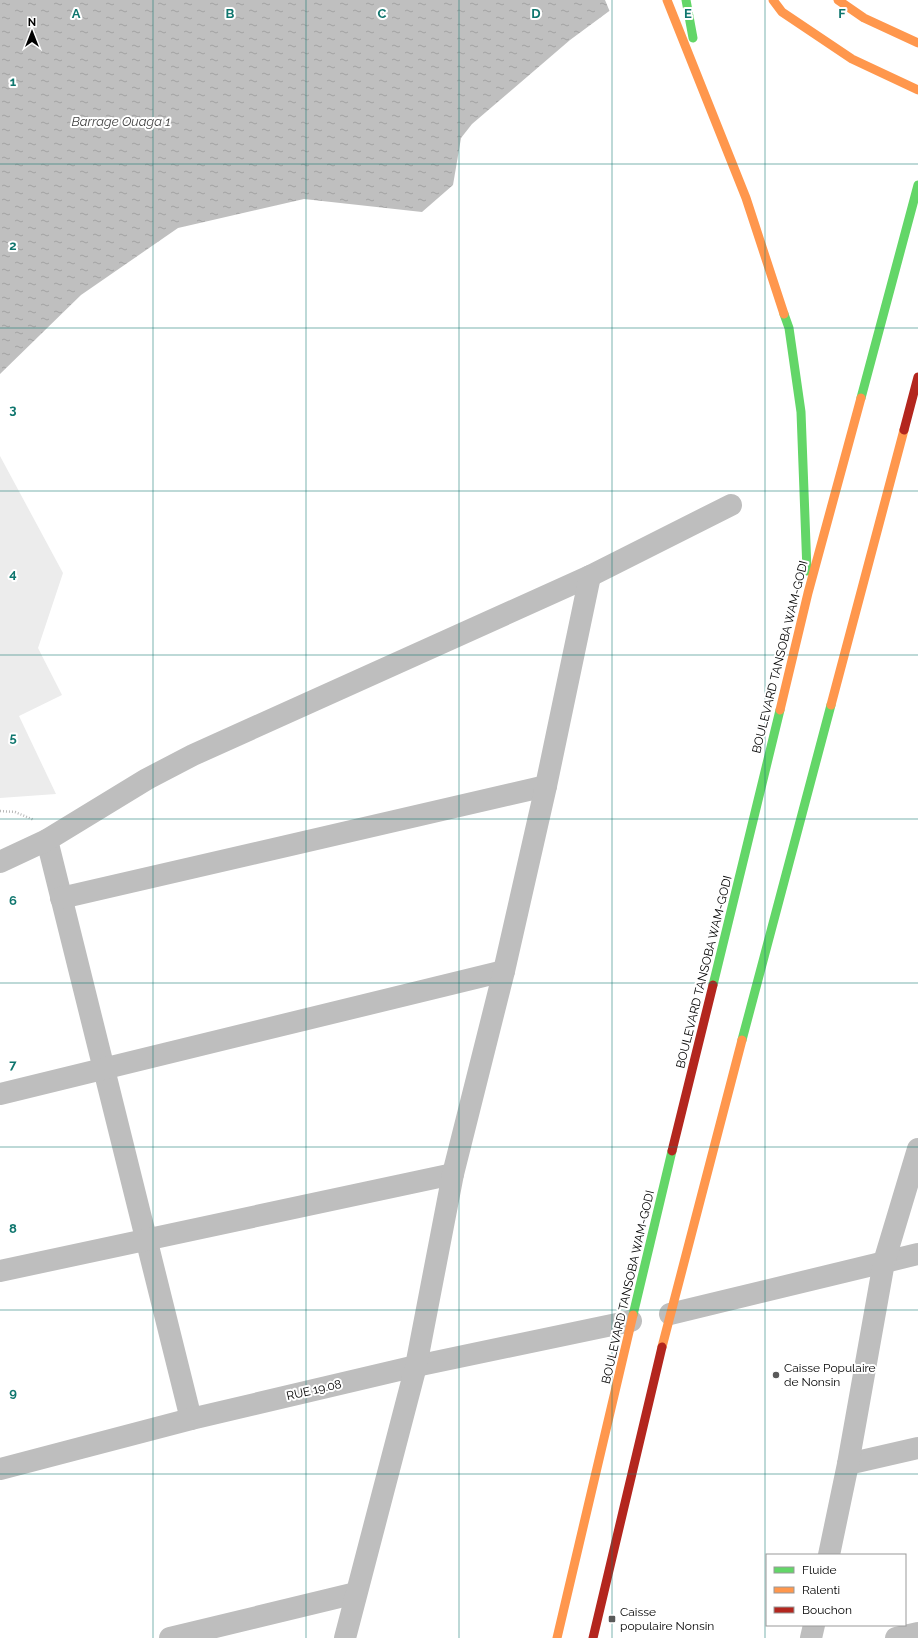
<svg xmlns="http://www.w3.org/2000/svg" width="918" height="1638" font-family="Raleway,sans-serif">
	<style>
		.green { fill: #ececec }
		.water { fill: url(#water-ripples) }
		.pier { fill: #fff }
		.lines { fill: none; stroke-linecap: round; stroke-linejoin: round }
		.path { stroke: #b9b9b9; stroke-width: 2.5; stroke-dasharray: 1 2; stroke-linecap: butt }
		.street { stroke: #bebebe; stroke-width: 22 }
		.fast { stroke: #63d668; stroke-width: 9 }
		.slow { stroke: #ff974d; stroke-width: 9 }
		.jam { stroke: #b3261e; stroke-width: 9 }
		.grid { fill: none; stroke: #0f766e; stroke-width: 1; stroke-opacity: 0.55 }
		.poi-dot { fill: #595959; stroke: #fff; stroke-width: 1.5 }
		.labels { text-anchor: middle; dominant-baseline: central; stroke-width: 4; stroke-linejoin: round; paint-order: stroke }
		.street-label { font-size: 12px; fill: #000; stroke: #fff }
		.poi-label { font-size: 12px; fill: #000; stroke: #fff; text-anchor: start }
		.water-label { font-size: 13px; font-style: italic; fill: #444; stroke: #fff }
		.grid-label { font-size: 13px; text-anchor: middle; font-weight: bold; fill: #0f766e; stroke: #fff; stroke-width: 4; stroke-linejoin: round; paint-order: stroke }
	</style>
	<defs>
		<pattern id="water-ripples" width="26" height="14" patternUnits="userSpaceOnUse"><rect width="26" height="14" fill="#bfbfbf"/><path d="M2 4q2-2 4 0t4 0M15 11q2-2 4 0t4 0" fill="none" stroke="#a2a2a2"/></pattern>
	</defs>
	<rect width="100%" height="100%" fill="#fff"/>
	<path class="green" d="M0,456L63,573L38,648L62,695L19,716L56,794L0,798Z"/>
	<path class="water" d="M0,0H635L612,9L570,40L472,124L461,138L453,185L422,212L304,199L178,228L81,295L0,374Z"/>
	<path class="pier" d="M605,0H637L610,12Z"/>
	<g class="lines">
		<path class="path" d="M0,811L15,812L34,820"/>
		<g class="street">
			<path d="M47,840L191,1419"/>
			<path d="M0,862L47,840L147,779L193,755L590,576L731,505"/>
			<path d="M61,898L546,786"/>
			<path d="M0,1094L504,971"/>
			<path d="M0,1271L453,1174"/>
			<path d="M670,1314L918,1254"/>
			<path d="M848,1464L918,1448"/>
			<path d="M0,1469L191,1419L416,1366L631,1321"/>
			<path d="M829,1555L848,1464L884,1262L918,1149"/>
			<path d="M170,1638L356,1593"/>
			<path d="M345,1638L416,1366L453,1174L504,971L546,786L590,576"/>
			<path d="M811,1638L814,1625"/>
			<path d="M896,1638L918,1633"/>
		</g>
		<g class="fast">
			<path d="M686,0L693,38"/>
			<path d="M784,314L789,328L801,412L807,571"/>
			<path d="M861,398L918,185"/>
			<path d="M713,985L780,710"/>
			<path d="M742,1040L831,705"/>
			<path d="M633,1315L672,1151"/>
		</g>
		<g class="slow">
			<path d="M667,0L746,198L784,314"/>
			<path d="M773,0L782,12L852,59L918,90"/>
			<path d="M838,0L864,18L918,43"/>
			<path d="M831,705L904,430"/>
			<path d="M780,710L808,593L861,398"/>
			<path d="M662,1347L742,1040"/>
			<path d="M557,1638L633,1315"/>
		</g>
		<g class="jam">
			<path d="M904,430L918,377"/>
			<path d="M672,1151L713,985"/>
			<path d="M593,1638L662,1347"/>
		</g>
	</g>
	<path class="grid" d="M153,0V1638M306,0V1638M459,0V1638M612,0V1638M765,0V1638M0,164H918M0,328H918M0,491H918M0,655H918M0,819H918M0,983H918M0,1147H918M0,1310H918M0,1474H918"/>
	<g class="poi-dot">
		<circle cx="776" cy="1375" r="4"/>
		<rect x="608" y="1615" width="8" height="8" rx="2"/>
	</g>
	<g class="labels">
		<g class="street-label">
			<text transform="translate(780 657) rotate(-76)">BOULEVARD TANSOBA WAM-GODI</text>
			<text transform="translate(704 972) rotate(-76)">BOULEVARD TANSOBA WAM-GODI</text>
			<text transform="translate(628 1287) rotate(-77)">BOULEVARD TANSOBA WAM-GODI</text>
			<text transform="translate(314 1390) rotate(-13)">RUE 19.08</text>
		</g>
		<g class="poi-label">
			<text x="784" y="1368">Caisse Populaire<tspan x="784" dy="14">de Nonsin</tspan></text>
			<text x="620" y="1612">Caisse<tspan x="620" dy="14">populaire Nonsin</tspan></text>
		</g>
		<g class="water-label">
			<text x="121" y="121">Barrage Ouaga 1</text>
		</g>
	</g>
	<g class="grid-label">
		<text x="76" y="18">A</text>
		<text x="230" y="18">B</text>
		<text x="382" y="18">C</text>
		<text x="536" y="18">D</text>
		<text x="688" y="18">E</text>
		<text x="842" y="18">F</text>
		<text x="13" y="86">1</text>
		<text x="13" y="250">2</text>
		<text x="13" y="414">3</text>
		<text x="13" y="578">4</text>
		<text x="13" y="742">5</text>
		<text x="13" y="905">6</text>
		<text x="13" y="1069">7</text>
		<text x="13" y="1233">8</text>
		<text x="13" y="1397">9</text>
	</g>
	<rect x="766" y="1554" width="140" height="72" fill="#ffffff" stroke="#999999"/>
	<rect x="774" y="1567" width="20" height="6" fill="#63d668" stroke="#999999"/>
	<text x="802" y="1574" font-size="12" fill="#000000">Fluide</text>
	<rect x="774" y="1587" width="20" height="6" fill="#ff974d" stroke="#999999"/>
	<text x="802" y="1594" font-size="12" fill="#000000">Ralenti</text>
	<rect x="774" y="1607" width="20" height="6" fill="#b3261e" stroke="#999999"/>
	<text x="802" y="1614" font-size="12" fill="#000000">Bouchon</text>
	<g transform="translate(32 32)" stroke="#ffffff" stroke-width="3" paint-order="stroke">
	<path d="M0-3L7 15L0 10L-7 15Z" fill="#000000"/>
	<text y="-6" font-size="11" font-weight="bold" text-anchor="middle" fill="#000000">N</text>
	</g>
</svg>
